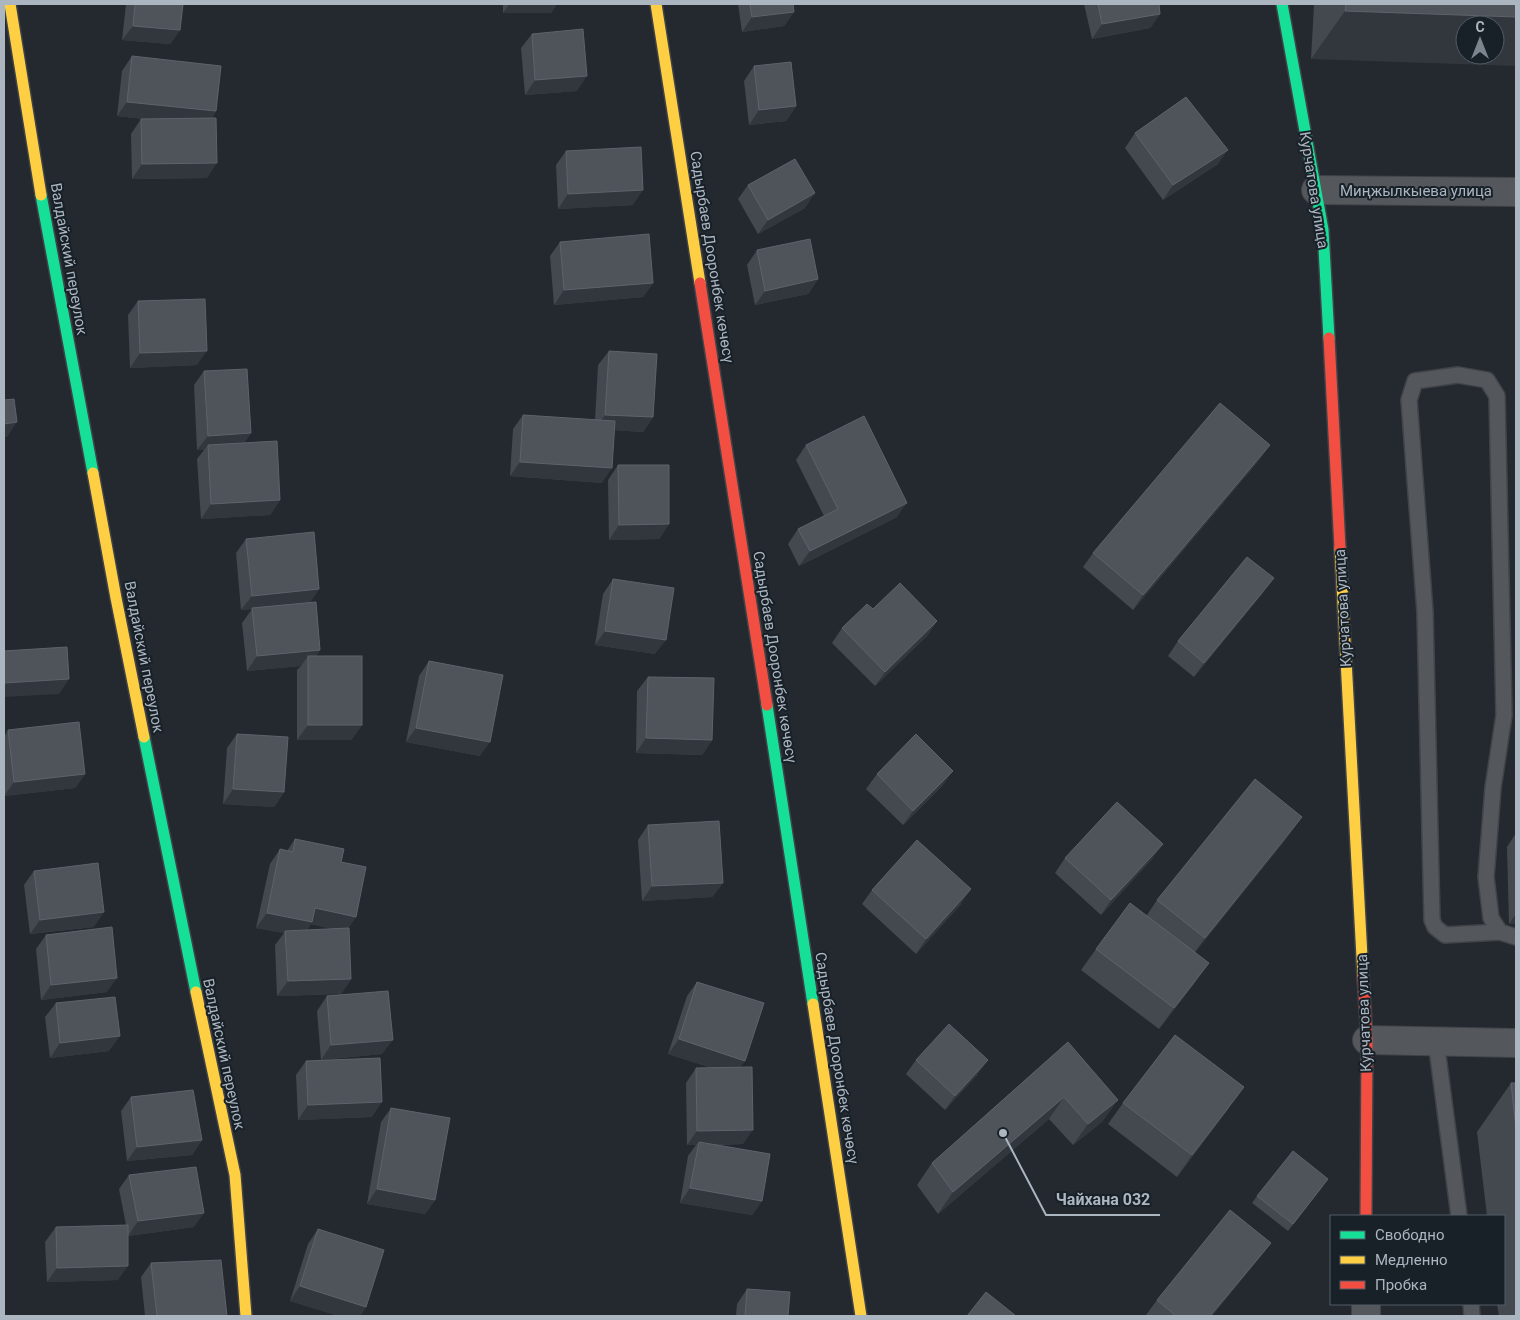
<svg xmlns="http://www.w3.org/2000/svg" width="1520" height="1320" font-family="Roboto,sans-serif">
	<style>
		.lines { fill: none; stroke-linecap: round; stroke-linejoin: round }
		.lane-casing { stroke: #404348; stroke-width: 18 }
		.street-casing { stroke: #404348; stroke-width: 30 }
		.fast-casing { stroke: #404348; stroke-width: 14 }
		.slow-casing { stroke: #404348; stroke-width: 14 }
		.jam-casing { stroke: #404348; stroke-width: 14 }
		.lane { stroke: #54585d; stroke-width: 15 }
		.street { stroke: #54585d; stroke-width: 28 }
		.fast { stroke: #16e098; stroke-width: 11 }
		.slow { stroke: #ffcf43; stroke-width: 11 }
		.jam { stroke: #f24e42; stroke-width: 11 }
		.wall { fill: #44484f; fill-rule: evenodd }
		.shaded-wall { fill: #32373d; fill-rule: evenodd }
		.building { fill: #4f545b; stroke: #5e636b }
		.labels { text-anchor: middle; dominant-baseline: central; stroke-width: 4; stroke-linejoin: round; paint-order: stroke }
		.street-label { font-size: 15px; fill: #acb6c1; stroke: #182028 }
		.leader { fill: none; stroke: #acb6c1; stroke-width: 2 }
		.callout-dot { fill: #acb6c1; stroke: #182028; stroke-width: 2 }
		.callout-label { font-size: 16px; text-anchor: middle; font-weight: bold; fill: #acb6c1; stroke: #182028; stroke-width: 4; stroke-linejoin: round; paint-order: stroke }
	</style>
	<rect width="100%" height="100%" fill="#24292f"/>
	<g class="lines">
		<defs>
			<g id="lane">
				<path d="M1500,932L1491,918L1486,877L1493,788L1504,715L1497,396L1487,380L1458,375L1415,381L1409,400L1425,612L1432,920L1435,927L1445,935L1500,932L1516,937"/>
				<path d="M1436,1041L1459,1216"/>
				<path d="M1471,1304L1472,1316"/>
			</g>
			<g id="street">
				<path d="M1316,190L1516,192"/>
				<path d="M1367,1040L1516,1043"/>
				<path d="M1366,1316V1304"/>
			</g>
			<g id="fast">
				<path d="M1282,4L1323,230L1329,338"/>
				<path d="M41,195L93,473"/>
				<path d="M767,705L813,1004"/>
				<path d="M144,737L196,992"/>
			</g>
			<g id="slow">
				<path d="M10,4L41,195"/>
				<path d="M656,4L700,283"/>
				<path d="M93,473L116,598L144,737"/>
				<path d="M1340,548L1363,976"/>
				<path d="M196,992L235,1175L246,1316"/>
				<path d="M813,1004L861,1316"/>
			</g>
			<g id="jam">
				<path d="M700,283L767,705"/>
				<path d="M1329,338L1340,548"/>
				<path d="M1363,976L1367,1040L1366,1216"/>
			</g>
		</defs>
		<use href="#lane" class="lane-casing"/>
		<use href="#street" class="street-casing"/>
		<use href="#fast" class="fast-casing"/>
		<use href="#slow" class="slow-casing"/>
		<use href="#jam" class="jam-casing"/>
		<use href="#lane" class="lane"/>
		<use href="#street" class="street"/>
		<use href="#fast" class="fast"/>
		<use href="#slow" class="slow"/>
		<use href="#jam" class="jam"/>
	</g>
	<g class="wall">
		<path d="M126,4H183L180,30L170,44L122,40Z"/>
		<path d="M503,4H557L551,13H503Z"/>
		<path d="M738,4H793L794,12L784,26L742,32Z"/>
		<path d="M1084,4H1159L1160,14L1150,28L1092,39Z"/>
		<path d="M1314,4H1516L1311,59L1314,5Z"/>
		<path d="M532,34L577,91L525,95L521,48Z"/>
		<path d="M132,56L216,111L212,118L207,178L132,179L131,134L141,119H144L117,116L122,71Z"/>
		<path d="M754,66L796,106L786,121L749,125L744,81Z"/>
		<path d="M1135,133L1218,164L1163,200L1125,148Z"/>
		<path d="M566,151L633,205L558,209L556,165Z"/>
		<path d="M748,185L805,208L758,234L738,199Z"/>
		<path d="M560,242L653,283L643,297L554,305L550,256Z"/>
		<path d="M757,250L818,279L808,294L755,305L747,265Z"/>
		<path d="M138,301L197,365L130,368L128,315Z"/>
		<path d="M609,351L653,417L643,432L614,430L602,483L510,476L513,429L523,415L595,420L598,365Z"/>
		<path d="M204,371L251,433L244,443L280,500L270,515L201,519L197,459L204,450H197L194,385Z"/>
		<path d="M806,445L897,517L799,566L788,544L798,529L824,516L796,460Z"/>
		<path d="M1260,459L1133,610L1083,567L1093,553Z"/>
		<path d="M618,465L669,524L659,539L609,540L608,480Z"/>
		<path d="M246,539L319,589L310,602L320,650L316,656L362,725L351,740H297V670L301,666L247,671L242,623L252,609L241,610L236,553Z"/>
		<path d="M613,579L655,654L595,645L603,594Z"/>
		<path d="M1263,593L1194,677L1168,656L1178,641Z"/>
		<path d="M873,609L937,621L927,636L875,686L832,643L842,628Z"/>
		<path d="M429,661L480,756L406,742L419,676Z"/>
		<path d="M648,677L712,740L702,755L636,753L637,691Z"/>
		<path d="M8,730L85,774L75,788L4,796V737Z"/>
		<path d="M237,734L284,792L274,807L223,804L227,748Z"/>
		<path d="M877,774L943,785L903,825L866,789Z"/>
		<path d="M648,825L723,883L712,897L642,901L638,840Z"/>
		<path d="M1516,833V924H1509L1507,847Z"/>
		<path d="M1287,838L1195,952L1194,984L1159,1029L1081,970L1096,949L1147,915L1157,900Z"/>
		<path d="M295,839L341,862L356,917L348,928L351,979L341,994L277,996L275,945L284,933L256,928L270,864L280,849L287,851ZM311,924L333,929L307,930Z"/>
		<path d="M1065,858H1153L1101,915L1055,873Z"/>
		<path d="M34,871L94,927L30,934L24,885Z"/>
		<path d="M872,890L961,904L916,954L862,904Z"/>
		<path d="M46,935L107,992L41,1000L36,949Z"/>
		<path d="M697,982L741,1067L743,1144L717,1145L762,1201L752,1215L680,1203L688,1156L696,1145H687L686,1083L696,1068H712L668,1054L687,996Z"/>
		<path d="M327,996L382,1054L321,1060L317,1011Z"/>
		<path d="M56,1003L109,1051L50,1058L45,1017Z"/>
		<path d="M1068,1042L1103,1121L1073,1145L1049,1119L938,1214L917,1185L932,1163Z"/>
		<path d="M916,1060L978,1074L945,1110L906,1074Z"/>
		<path d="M306,1061L372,1117L298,1120L296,1075Z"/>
		<path d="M1511,1083H1516V1316H1499L1497,1304H1504V1216H1487L1477,1132Z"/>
		<path d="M131,1097L202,1140L192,1155L127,1161L121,1111Z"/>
		<path d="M1123,1103L1229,1108L1177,1177L1108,1124Z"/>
		<path d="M391,1108L435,1200L425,1214L367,1204L381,1122Z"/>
		<path d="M129,1175L194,1227L128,1236V1233L118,1280L47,1282L45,1242L56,1227L126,1225L119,1189Z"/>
		<path d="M1323,1186L1288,1231L1252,1203L1257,1196Z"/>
		<path d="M318,1229L366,1307L360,1316H339L290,1301L308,1244Z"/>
		<path d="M1271,1243L1260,1257L1212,1316H1148L1146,1315L1157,1300Z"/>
		<path d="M151,1263L227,1316H145L141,1277Z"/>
		<path d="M747,1289L788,1316H736L737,1304Z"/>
	</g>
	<g class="shaded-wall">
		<path d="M509,4H557L551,13H503Z"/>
		<path d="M1345,11L1516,17V66L1311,59ZM1465,25H1495V55H1465Z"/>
		<path d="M794,12L784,26L742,32L752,17Z"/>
		<path d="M1160,14L1150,28L1092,39L1102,24Z"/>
		<path d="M133,26L180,30L170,44L122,40Z"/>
		<path d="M587,76L577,91L525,95L535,80Z"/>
		<path d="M127,102L216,111L206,126L117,116Z"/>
		<path d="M796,106L786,121L749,125L759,110Z"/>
		<path d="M1228,150L1218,164L1163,200L1173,185Z"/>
		<path d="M217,163L207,178L132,179L142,164Z"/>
		<path d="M643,190L633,205L558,209L568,194Z"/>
		<path d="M815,193L805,208L758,234L768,220Z"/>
		<path d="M818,279L808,294L755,305L765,291Z"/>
		<path d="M653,283L643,297L554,305L564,290Z"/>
		<path d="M207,351L197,365L130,368L140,353Z"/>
		<path d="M605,415L653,417L643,432L595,429Z"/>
		<path d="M17,422L7,437H4V424Z"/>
		<path d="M251,433L241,448L208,445L204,450H197L208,436Z"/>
		<path d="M1270,445L1260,459L1133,610L1143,595Z"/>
		<path d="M520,462L612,468L602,483L510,476Z"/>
		<path d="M280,500L270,515L201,519L211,504Z"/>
		<path d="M907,503L897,517L799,566L810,551Z"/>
		<path d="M669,524L659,539L609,540L619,525Z"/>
		<path d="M1274,578L1263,593L1194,677L1204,663Z"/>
		<path d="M319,589L309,604L241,610L252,596Z"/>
		<path d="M937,621L927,636L875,686L885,672Z"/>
		<path d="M605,631L666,640L655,654L595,645Z"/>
		<path d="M320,650L310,665L308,656L301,666L247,671L257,656Z"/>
		<path d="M69,679L59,694L4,697V683Z"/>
		<path d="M308,725H362L351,740H297Z"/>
		<path d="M416,728L490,742L480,756L406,742Z"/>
		<path d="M646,738L712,740L702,755L636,753Z"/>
		<path d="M953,771L943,785L903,825L913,811Z"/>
		<path d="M85,774L75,788L4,796L14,782Z"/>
		<path d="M233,789L284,792L274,807L223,804Z"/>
		<path d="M1302,817L1287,838L1190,959L1205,938Z"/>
		<path d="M1163,844L1153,858L1101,915L1111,900Z"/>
		<path d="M723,883L712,897L642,901L652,886Z"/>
		<path d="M971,889L961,904L916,954L926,939Z"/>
		<path d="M315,908L356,917L346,932L311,924L302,937L285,931L284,933L256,928L267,913Z"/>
		<path d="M104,912L94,927L30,934L40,920Z"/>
		<path d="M1516,914V924H1509Z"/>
		<path d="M1209,963L1194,984L1159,1029L1174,1008Z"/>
		<path d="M117,978L107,992L41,1000L51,985Z"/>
		<path d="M351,979L341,994L277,996L288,981Z"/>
		<path d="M120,1036L109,1051L50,1058L60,1043Z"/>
		<path d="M679,1039L745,1061L735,1075L668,1054Z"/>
		<path d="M393,1040L382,1054L321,1060L331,1045Z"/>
		<path d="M988,1060L978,1074L945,1110L955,1096Z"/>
		<path d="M1244,1087L1229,1108L1177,1177L1192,1155Z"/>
		<path d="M1064,1097L1049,1119L938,1214L953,1192Z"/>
		<path d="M1118,1100L1103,1121L1073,1145L1088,1124Z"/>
		<path d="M382,1102L372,1117L298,1120L308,1105Z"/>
		<path d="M753,1130L743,1144L698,1145L699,1142L696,1145H687L697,1131Z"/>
		<path d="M202,1140L192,1155L127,1161L137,1147Z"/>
		<path d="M690,1188L762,1201L752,1215L680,1203Z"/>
		<path d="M377,1189L435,1200L425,1214L367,1204Z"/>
		<path d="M204,1213L194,1227L128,1236L138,1221Z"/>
		<path d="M1271,1243L1260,1257L1212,1316H1210Z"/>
		<path d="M128,1266L118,1280L47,1282L57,1268Z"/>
		<path d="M300,1286L366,1307L360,1316H339L290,1301Z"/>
	</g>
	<g class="building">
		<path d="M135,4H183L180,30L133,26Z"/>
		<path d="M750,4H793L794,12L752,17Z"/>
		<path d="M1098,4H1159L1160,14L1102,24Z"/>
		<path d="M1346,4H1516V17L1345,11Z"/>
		<path d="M583,29L587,76L535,80L532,34Z"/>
		<path d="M132,56L221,66L216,111L127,102Z"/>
		<path d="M791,62L796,106L759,110L754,66Z"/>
		<path d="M1186,97L1228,150L1173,185L1135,133Z"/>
		<path d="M216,118L217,163L142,164L141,119Z"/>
		<path d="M641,147L643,190L568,194L566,151Z"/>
		<path d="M795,159L815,193L768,220L748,185Z"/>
		<path d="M649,234L653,283L564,290L560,242Z"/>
		<path d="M810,239L818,279L765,291L757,250Z"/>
		<path d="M205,299L207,351L140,353L138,301Z"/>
		<path d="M609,351L657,354L653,417L605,415Z"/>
		<path d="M247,369L251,433L208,436L204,371Z"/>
		<path d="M14,399L17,422L4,424V400Z"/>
		<path d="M1220,403L1270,445L1143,595L1093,553Z"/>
		<path d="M523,415L615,421L612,468L520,462Z"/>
		<path d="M864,416L907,503L810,551L798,529L838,509L806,445Z"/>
		<path d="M277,441L280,500L211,504L208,445Z"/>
		<path d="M618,465H669V524L619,525Z"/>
		<path d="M314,532L319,589L252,596L246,539Z"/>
		<path d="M1247,557L1274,578L1204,663L1178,641Z"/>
		<path d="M613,579L674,588L666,640L605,631Z"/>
		<path d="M900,583L937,621L885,672L842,628L867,604L873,609Z"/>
		<path d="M316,602L320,650L257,656L252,608Z"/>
		<path d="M67,647L69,679L4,683V651Z"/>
		<rect x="308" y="656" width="54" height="69"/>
		<path d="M429,661L503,675L490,742L416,728Z"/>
		<path d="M648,677L714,678L712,740L646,738Z"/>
		<path d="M79,722L85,774L14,782L8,730Z"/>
		<path d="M237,734L288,737L284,792L233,789Z"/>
		<path d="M916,734L953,771L913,811L877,774Z"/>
		<path d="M1255,779L1302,817L1205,938L1157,900Z"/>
		<path d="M1117,802L1163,844L1111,900L1065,858Z"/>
		<path d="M719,821L723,883L652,886L648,825Z"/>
		<path d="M295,839L344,849L341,862L366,867L356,917L315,908L312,922L267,913L280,849L293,852Z"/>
		<path d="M917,840L971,889L926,939L872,890Z"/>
		<path d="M98,863L104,912L40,920L34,871Z"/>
		<path d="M1130,903L1209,963L1174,1008L1096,949Z"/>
		<path d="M112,927L117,978L51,985L46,935Z"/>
		<path d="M349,928L351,979L288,981L285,931Z"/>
		<path d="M697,982L764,1003L745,1061L679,1039Z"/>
		<path d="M388,991L393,1040L331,1045L327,996Z"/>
		<path d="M115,997L120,1036L60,1043L56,1003Z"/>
		<path d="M949,1024L988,1060L955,1096L916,1060Z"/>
		<path d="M1175,1035L1244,1087L1192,1155L1123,1103Z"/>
		<path d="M1068,1042L1118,1100L1088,1124L1064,1097L953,1192L932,1163Z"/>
		<path d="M380,1058L382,1102L308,1105L306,1061Z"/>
		<path d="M752,1067L753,1130L697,1131L696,1068Z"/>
		<path d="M1511,1083H1516V1128Z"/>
		<path d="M193,1090L202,1140L137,1147L131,1097Z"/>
		<path d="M391,1108L450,1118L435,1200L377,1189Z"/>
		<path d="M699,1142L770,1154L762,1201L690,1188Z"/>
		<path d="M1293,1151L1328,1179L1293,1224L1257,1196Z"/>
		<path d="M196,1167L204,1213L138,1221L129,1175Z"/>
		<path d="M1230,1210L1271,1243L1210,1316H1176L1157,1300Z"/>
		<path d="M128,1225V1266L57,1268L56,1227Z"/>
		<path d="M318,1229L384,1250L366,1307L300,1286Z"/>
		<path d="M221,1260L227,1316H157L151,1263Z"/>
		<path d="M747,1289L790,1292L788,1316H745Z"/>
		<path d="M986,1292L1016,1316H967Z"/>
	</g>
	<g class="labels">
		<g class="street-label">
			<text transform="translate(1314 190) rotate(81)">Курчатова улица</text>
			<text x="1416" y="191">Миңжылкыева улица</text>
			<text transform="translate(712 257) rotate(81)">Садырбаев Дооронбек көчөсү</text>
			<text transform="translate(69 259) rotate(80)">Валдайский переулок</text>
			<text transform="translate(1343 608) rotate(-93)">Курчатова улица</text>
			<text transform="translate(144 657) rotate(79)">Валдайский переулок</text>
			<text transform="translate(775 657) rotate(81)">Садырбаев Дооронбек көчөсү</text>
			<text transform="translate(1364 1013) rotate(-92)">Курчатова улица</text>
			<text transform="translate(224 1054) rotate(78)">Валдайский переулок</text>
			<text transform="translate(837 1058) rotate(81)">Садырбаев Дооронбек көчөсү</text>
		</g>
	</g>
	<path class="leader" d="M1003 1133L1046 1215H1160"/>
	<circle class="callout-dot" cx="1003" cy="1133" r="5"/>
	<g class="callout-label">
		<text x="1103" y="1205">Чайхана 032</text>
	</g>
	<rect width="1520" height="1320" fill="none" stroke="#acb6c1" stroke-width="10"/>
	<rect x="1330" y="1215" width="175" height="90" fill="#182028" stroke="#535c65"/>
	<rect x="1340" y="1231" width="25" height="8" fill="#16e098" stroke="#535c65"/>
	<text x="1375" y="1240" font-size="15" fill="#acb6c1">Свободно</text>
	<rect x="1340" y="1256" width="25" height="8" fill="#ffcf43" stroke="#535c65"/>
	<text x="1375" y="1265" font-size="15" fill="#acb6c1">Медленно</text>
	<rect x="1340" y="1281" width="25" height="8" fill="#f24e42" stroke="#535c65"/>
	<text x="1375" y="1290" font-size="15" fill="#acb6c1">Пробка</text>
	<g transform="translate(1480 40)"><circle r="24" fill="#182028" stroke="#535c65"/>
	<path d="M0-4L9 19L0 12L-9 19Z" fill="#7c858e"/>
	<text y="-8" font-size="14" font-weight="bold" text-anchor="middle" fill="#acb6c1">С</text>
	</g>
</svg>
